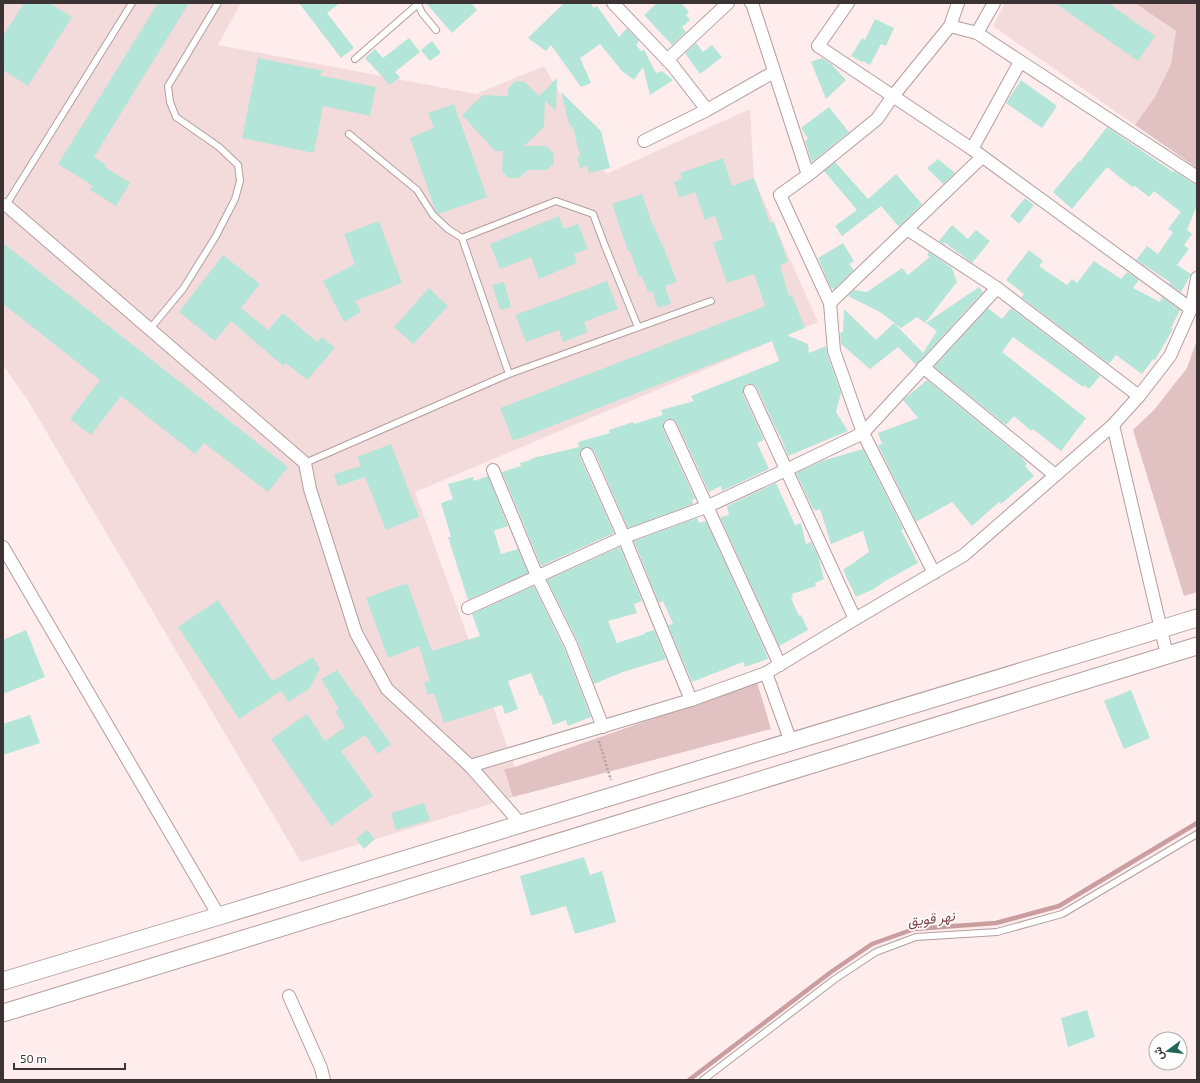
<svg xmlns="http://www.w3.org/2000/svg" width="1200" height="1083" font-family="'Exo 2',Vazirmatn,sans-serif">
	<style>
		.built { fill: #f4dbdb }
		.green { fill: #e1c1c1 }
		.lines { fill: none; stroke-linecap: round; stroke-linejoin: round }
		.stream { stroke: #ca9e9e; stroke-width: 4.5 }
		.building { fill: #b4e5d9 }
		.service-casing { stroke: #b39e9e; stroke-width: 8 }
		.minor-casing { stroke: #b39e9e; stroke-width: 14 }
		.secondary-casing { stroke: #b39e9e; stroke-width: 19 }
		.path { stroke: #b1a3a3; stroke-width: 2.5; stroke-dasharray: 2 2; stroke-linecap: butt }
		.service { stroke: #fff; stroke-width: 6 }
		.minor { stroke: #fff; stroke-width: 12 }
		.secondary { stroke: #fff; stroke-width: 17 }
		.labels { text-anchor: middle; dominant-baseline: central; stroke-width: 3.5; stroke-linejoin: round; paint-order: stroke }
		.water-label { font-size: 14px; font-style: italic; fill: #804346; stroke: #fefefe }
	</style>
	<rect width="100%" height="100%" fill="#ffecec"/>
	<g class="built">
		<path d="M3,3H241L218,45L476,94L544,66L606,174L750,109L754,179L818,322L415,492L515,767L504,769L513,797L301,862L27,399L3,365Z"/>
		<path d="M1005,3H1135L1176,31L1171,64L1155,97L1135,125L993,26Z"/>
	</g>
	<g class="green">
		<path d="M1135,3H1197V168L1135,125L1155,97L1171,64L1176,31Z"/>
		<path d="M1197,340V592L1184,596L1133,430L1154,410L1187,368Z"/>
		<path d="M757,682L771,729L513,797L504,769L515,767Z"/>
	</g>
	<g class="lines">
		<path class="stream" d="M689,1080L831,972L872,944L914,929L996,923L1059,906L1197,823"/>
	</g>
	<g class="building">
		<path d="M24,3H50L72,17L28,86L3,70V36Z"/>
		<path d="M158,3H189L94,157L106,165L105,167L130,183L116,206L90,190L93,186L58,164Z"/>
		<path d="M299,3H340L327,13L354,48L341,58Z"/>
		<path d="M426,3H471L477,10L452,33Z"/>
		<path d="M564,3H590L594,8L597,6L619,37L627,28L639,41L636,45L641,51L644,50L656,73L662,71L673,80L650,95L643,67L634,80L622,71L600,44L580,58L591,83L581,87L551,45L546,51L528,38Z"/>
		<path d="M657,3H681L689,12L686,15L690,20L682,27L686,32L672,45L644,15Z"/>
		<path d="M1055,3H1108L1155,36L1138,61Z"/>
		<path d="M875,19L894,28L886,46L881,44L870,65L863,61L862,62L851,56L862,38L865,40Z"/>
		<path d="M409,38L420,52L395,72L400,77L390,85L365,58L375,49L383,58Z"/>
		<path d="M432,41L441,53L430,61L421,50Z"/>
		<path d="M696,43L703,52L712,45L722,57L700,74L685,53Z"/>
		<path d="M258,58L324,71L319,75L376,87L370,116L323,106L314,153L242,138Z"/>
		<path d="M822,58L831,64L846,80L826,99L811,62Z"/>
		<path d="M557,78L556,111L545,100L544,127L524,146H547L554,154V164L547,170H528L519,178H508L502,171L503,151H495L462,115L483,95L508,96V88L516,81L525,82L539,96Z"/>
		<path d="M1021,80L1057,106L1042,128L1006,103Z"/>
		<path d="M561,92L601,131L610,168L589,173L587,166L580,168L577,157L580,156L573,128L569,124Z"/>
		<path d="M454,104L487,197L439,214L436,212L410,138L434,128L428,113Z"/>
		<path d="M829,107L849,132L812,162L805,141L808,139L801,128Z"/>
		<path d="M1107,127L1173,172L1174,171L1193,183L1197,184V205L1187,230L1192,234L1184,245L1189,249L1177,265L1191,274L1181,292L1169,284L1170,282L1136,260L1147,246L1158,254L1173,232L1168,229L1181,212L1154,191L1149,197L1135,186L1132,187L1107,167L1072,209L1053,192L1079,161L1080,162Z"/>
		<path d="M723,158L732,186L754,178L770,223L774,222L788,262L780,265L789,296L792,295L805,328L787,335L808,344L809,353L826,346L827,354L841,393L836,412L848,431L788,456L780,435H779L757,388L754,385L747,384L744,387L743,394L764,440L757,443L769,469L722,491L721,486L709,492L677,423L674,420L667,419L664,422L663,429L695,499L692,500L693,504L628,528L594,451L588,447H584L580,453V457L614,533L541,566L502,472L521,466L520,463L531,460L533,458L579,447L578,442L610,433L609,430L633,422L634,424L663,415L661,410L694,401L691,396L779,361L772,341L513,441L500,408L765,306L754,274L727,283L713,243L723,239L715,216L705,220L695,192L679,198L674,182L682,179L680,173Z"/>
		<path d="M938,159L955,173L943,184L927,168Z"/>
		<path d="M835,162L868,199L896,174L922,204L899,227L881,206L842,236L835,226L857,210L824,171Z"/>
		<path d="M642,194L653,226H654L661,243H662L677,282L665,286L671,304L658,308L652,291L648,292L642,276L639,277L630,251H628L612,204Z"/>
		<path d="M1025,198L1034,205L1019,224L1010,216Z"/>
		<path d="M559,216L564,229L578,224L588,249L574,254L577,263L539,279L531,257L500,269L490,244Z"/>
		<path d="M379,221L402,283L355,301L361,312L344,322L323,281L355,264L344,234Z"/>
		<path d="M952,225L968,239L976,230L990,241L972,263L944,242L945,245L939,241Z"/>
		<path d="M3,243L288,467L268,492L204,443L195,454L121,396L91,435L70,419L100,380L3,304Z"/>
		<path d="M843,243L854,261L849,264L854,270L834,289L831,288L818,258Z"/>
		<path d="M1029,250L1043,261L1039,266L1067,285L1072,279L1077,283L1094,261L1121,279L1127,272L1139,280L1133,288L1160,302L1162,297L1180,310L1171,328L1173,329L1155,360L1153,359L1142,374L1116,355L1109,364L1021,297L1024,294L1006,280Z"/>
		<path d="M929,252L952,268L957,282L925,323L917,317L901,328L880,312L848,296L854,290L867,292L902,268L908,275L930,257L927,255Z"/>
		<path d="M223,255L260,284L241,308L268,330L283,313L317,342L322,337L335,348L307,380L286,363L283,366L231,321L215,341L179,312Z"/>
		<path d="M607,281L618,309L584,322L588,332L563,342L559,330L526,342L515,315Z"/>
		<path d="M504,282L511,307L500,310L492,285Z"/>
		<path d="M979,287L983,292L916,365L898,347L870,369L841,344L840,333L843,332L844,309L876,340L894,323L923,353L937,331L926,323Z"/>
		<path d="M429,288L448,306L413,344L394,327Z"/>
		<path d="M988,308L1002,319L1011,308L1100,376L1089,389L1084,385L1083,387L1013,337L1002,352L1086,418L1061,451L1033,429L1031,431L1014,416L1006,425L934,367Z"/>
		<path d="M927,380L1021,457L1027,464L1025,466L1034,476L1001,504L999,502L972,526L952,502L916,522L878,445L882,444L878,433L918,418L903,400Z"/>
		<path d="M391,444L419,517L386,530L365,477L338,486L334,474L361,466L357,457Z"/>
		<path d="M863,449L903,529L901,530L918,563L885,581L874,589L856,597L843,570L869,552L863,531L831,544L820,509L815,511L814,508L813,509L796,473L822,461Z"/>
		<path d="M488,476L508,526L495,530L494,531L501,554L518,549L528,573L468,600L448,537H451L441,503L453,499L448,484L473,477L474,481Z"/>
		<path d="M776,483L795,525L801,523L806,544L811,542L818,556L824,579L815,583L816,586L792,594L793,597L791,598L799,616L801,615L808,630L779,646L720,517L729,515L727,506Z"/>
		<path d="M697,518L699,523L706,521L766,653L768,659L745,667L743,662L692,682L668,625L673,624L663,601L659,603L634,541Z"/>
		<path d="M620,547L642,601L634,604L637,613L608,621L617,643L645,634L644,633L654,630L666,659L623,672L594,684L578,642L547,580Z"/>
		<path d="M407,583L432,651L480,636L472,614L534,586L564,648L591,717L568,726L566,720L553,725L542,695L540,696L531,673L508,681L518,709L505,714L502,705L444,723L434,693L428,695L424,683L430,681L419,646L388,658L366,598Z"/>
		<path d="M218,600L272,681L313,657L320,669L309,689L288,702L281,691L239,719L178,627Z"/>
		<path d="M26,630L45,677L3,694V640Z"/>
		<path d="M337,670L356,697H357L391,744L378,754L365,735L341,751L373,796L331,826L271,739L307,714L325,741L345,727L335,711L339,709L321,679Z"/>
		<path d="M1131,690L1150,738L1124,749L1104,701Z"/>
		<path d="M30,715L40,743L3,755V724Z"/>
		<path d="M424,803L430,820L396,830L391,813Z"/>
		<path d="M367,830L375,839L364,849L356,839Z"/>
		<path d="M584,857L590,875L602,871L616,922L575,934L566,906L531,916L520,876Z"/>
		<path d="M1087,1010L1095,1037L1068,1047L1061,1018Z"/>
	</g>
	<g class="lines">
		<defs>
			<g id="service">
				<path d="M419,3L418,4L422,13L436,30"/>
				<path d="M355,59L418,4"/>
				<path d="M349,134L417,190L433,215L448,229L462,238L509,374"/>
				<path d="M6,205L132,3"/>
				<path d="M462,238L556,201L593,214L605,246L638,327"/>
				<path d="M149,330L183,289L216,236L235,199L240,181L238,165L219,147L176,117L170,102L168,86L218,3"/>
				<path d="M305,463L509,374L711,301"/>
				<path d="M703,1080L835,979L876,952L916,937L997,932L1062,914L1197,834"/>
			</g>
			<g id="minor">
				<path d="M613,3L673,66L707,110L774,72"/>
				<path d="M751,3H752L808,175"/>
				<path d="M848,3L818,46L972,149L1191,309"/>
				<path d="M950,26L977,33L1197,177"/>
				<path d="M977,33L994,3"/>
				<path d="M667,60L728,3"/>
				<path d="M644,141L707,110"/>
				<path d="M972,149L1020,62"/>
				<path d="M6,205L305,463L310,489L356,633L387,689L470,766L691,700L766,673"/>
				<path d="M907,229L997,288L1139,396"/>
				<path d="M830,303L982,157"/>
				<path d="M923,367L1055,475"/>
				<path d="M750,391L855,619"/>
				<path d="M1113,425L1167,655"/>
				<path d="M670,426L780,665"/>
				<path d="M587,454L624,537L691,700"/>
				<path d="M493,470L537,576L571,645L603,727"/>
				<path d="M3,547L219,916"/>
				<path d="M934,573L863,433L834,351L830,303L780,195L808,175L877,119L893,96L950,26L958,3"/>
				<path d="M468,608L624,537L706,507L786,470L863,433L997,288"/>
				<path d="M791,742L766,673L855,619L964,555L1113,425L1139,396L1170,356L1191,309L1197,278"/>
				<path d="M470,766L521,824"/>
				<path d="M289,996L321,1068L324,1080"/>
			</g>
			<g id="secondary">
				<path d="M3,981L219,916L1197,618"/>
				<path d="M3,1013L1197,646"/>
			</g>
		</defs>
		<use href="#service" class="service-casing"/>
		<use href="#minor" class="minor-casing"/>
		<use href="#secondary" class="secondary-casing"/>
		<path class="path" d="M599,741L611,780"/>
		<use href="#service" class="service"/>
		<use href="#minor" class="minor"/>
		<use href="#secondary" class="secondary"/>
	</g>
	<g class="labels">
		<g class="water-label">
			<text transform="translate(931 918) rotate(-7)">نهر قويق</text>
		</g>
	</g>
	<rect width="1200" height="1083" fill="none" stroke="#3c3434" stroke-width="8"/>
	<g transform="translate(1168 1051) rotate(255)"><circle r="19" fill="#fefefe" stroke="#b0adad"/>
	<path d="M0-3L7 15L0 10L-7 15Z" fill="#216659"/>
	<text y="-6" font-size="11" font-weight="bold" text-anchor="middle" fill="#3c3434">ش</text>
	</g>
	<path d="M14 1063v6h111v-6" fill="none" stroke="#3c3434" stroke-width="2"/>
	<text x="20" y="1063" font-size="12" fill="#3c3434" stroke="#fefefe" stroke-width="3" paint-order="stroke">50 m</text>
</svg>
